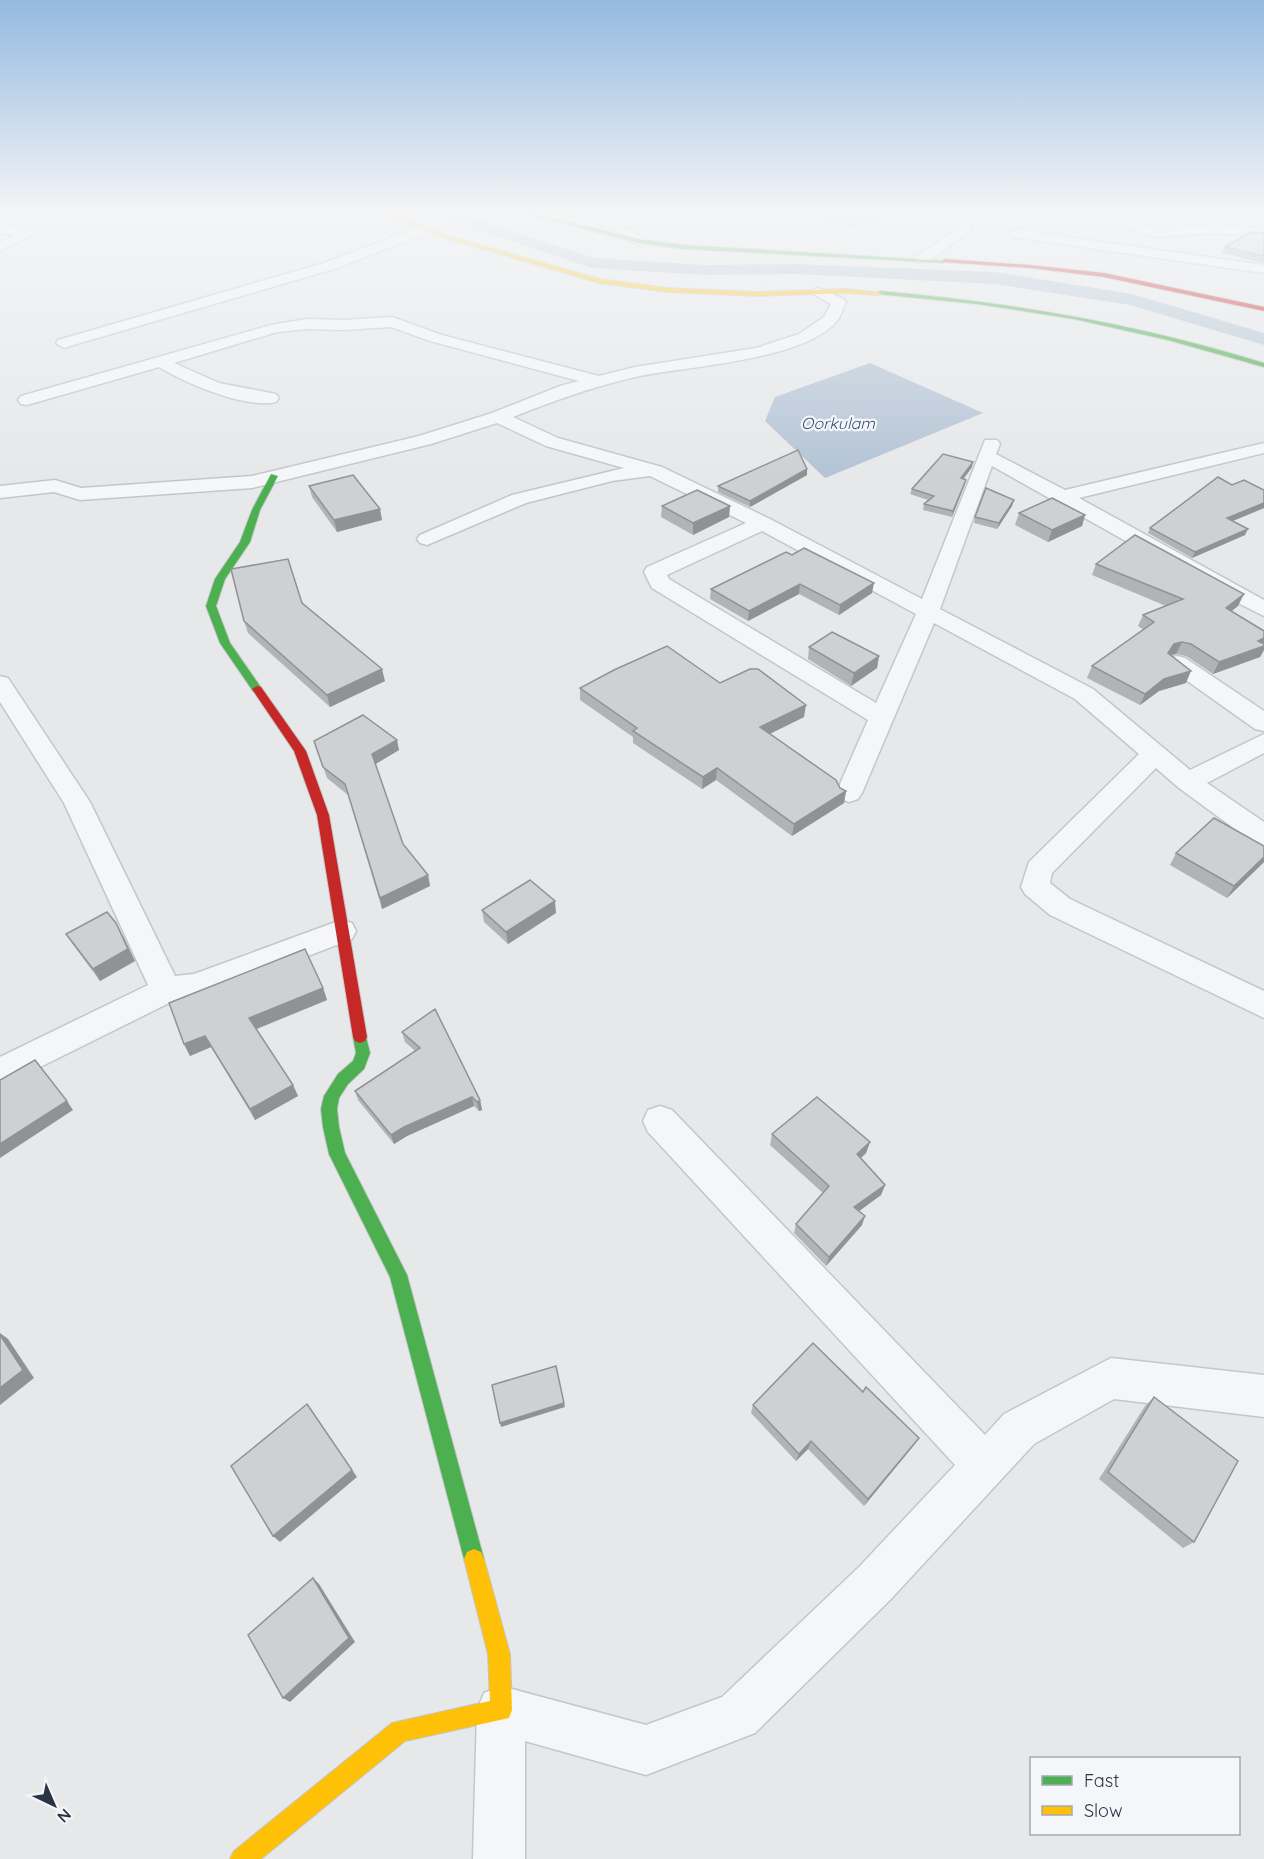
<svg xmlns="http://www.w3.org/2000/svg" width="1264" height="1859" font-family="Quicksand,sans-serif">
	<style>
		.water { fill: #b4c4d5 }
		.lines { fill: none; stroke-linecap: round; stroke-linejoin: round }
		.canal { fill: #b4c4d5; fill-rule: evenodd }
		.street-casing { stroke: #c4c6c8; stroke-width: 3 }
		.fast-casing { stroke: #c4c6c8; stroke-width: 2 }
		.slow-casing { stroke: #c4c6c8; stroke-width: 2 }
		.jam-casing { stroke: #c4c6c8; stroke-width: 2 }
		.street { fill: #f5f6f7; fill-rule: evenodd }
		.fast { fill: #4caf50; fill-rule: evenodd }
		.slow { fill: #ffc107; fill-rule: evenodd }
		.jam { fill: #c62828; fill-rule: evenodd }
		.wall { fill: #b1b3b5 }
		.shaded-wall { fill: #909294 }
		.building { fill: #ced0d3; stroke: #909294; stroke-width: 1.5 }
		.labels { text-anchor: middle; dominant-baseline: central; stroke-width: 4.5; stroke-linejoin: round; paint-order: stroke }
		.far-water-label { font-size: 16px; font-style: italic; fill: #34527a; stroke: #f4f6f9 }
	</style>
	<rect width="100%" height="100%" fill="#e6e8ea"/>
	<g class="water">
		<path d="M828,212H883L879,221L854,228L825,223L822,214Z"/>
		<path d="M870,363L983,413L825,478L765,421L775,397Z"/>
	</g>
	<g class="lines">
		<path class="canal" d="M431,212H455L594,258L705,265L797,264L995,272L1132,294L1264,333V345L1130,305L995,284L797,274L705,275L592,268L433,215Z"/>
		<defs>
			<g id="street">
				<path d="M681,212H809L803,216L687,219L623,227L644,238L646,241L639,245L603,225L609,221Z"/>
				<path d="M910,212H943L1003,220L1072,212H1103L1156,229L1214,225L1264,229V237L1214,233L1155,237L1093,217L1003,228L916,216Z"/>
				<path d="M965,224L970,225L971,228L970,231L927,262H917L915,259L917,256Z"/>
				<path d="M0,225L29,229L36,233L0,251V242L15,235L0,233Z"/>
				<path d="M425,225L430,226L431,229L430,232L334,269L70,346L64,348L56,343L58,340L324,263Z"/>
				<path d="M1017,230L1264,265V273L1012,237L1010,234L1012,231Z"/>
				<path d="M817,288L844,299L846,302C843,308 841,317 836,322C802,361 685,366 635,377C592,387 553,401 513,417L558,438L662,467L770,519L922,599L985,440H997L1000,444L996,454L1065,490L1264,443V453L1079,498L1264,600V616L1222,595L992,466L940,609L1093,689L1190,770L1264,734V753L1207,783L1264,822V846L1254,843L1179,788L1156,768L1052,873L1050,883L1070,899L1264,991V1018L1050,915L1025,894L1021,887L1029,862L1139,754L1075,699L934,623L862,793L858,799L849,802L840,799L836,793L868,720L652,588L644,572L647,567L746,523L650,476L612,481L526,503L427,545L420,543L417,539L420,535L512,495L624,468L546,446L497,423L431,444L252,488L80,500L54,492L0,498V486L55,480L81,488L252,476L419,436L492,413L560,386L579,381L430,341L391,327L344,330L307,329L277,332L174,363L219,383L276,394L279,398L276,402C245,409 185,383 159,367L27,405L21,404L18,400L21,396L271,325L307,319L344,320L392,317L442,335L599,376L635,367L756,348L799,334L824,317L831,304L810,292ZM762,531L916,614L876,703L669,579L667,575Z"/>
				<path d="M1177,656L1185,658L1264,711V731L1255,729L1169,668L1165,663L1169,658Z"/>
				<path d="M0,676L8,678L90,802L175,976L194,974L341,920L352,923L356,931L352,939L207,995L171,1002L0,1087V1057L148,985L64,803L0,702Z"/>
				<path d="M660,1106L672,1110L985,1435L1004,1414L1111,1358L1264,1375V1417L1114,1399L1034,1444L891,1599L755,1733L646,1775L525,1741V1859H473L477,1710L484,1693L501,1686L646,1725L722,1697L859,1567L955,1465L648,1132L643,1121L648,1110Z"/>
			</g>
			<g id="fast">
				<path d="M517,212H527L639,239L684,245L947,261L944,263L684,249L639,243Z"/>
				<path d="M879,291C1010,302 1138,324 1264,363V367L1168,340L1074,319L977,304L877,294Z"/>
				<path d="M271,474L278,476L260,510L250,542L225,579L216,606L230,643L262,689L257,692L253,691L220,643L206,606L215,579L240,542L252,510Z"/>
				<path d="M360,1031L365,1033L370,1053L364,1069L348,1084L339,1098L337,1109L339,1127L345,1153L407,1275L484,1559L481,1566L474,1569L467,1566L464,1559L390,1277L329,1154L323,1127L321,1109L324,1096L338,1074L353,1061L356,1053L353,1037L355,1033Z"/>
			</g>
			<g id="slow">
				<path d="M378,212H386L442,234L600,279L668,288L758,292L846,289L882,293L879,295L846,293L758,296L668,292L599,283L438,236Z"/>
				<path d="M474,1549L481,1552L484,1559L510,1654L512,1710L509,1718L405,1741L261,1859H230L234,1851L392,1723L490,1701L488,1654L464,1559L467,1552Z"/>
			</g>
			<g id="jam">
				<path d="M944,259L1030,265L1104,273L1264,307V311L1104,277L1030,268L942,262Z"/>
				<path d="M257,686L261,687L306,751L329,815L367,1037L365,1041L360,1043L355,1041L353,1037L317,815L294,751L252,689Z"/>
			</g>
		</defs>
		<use href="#street" class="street-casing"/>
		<use href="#fast" class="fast-casing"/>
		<use href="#slow" class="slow-casing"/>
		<use href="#jam" class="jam-casing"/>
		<use href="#street" class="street"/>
		<use href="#fast" class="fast"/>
		<use href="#slow" class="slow"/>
		<use href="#jam" class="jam"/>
	</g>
	<g class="wall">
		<path d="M1264,233V263L1222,253L1225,247Z"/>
		<path d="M972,467L963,479L966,480L964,486L952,517L923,510L924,504L928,500L910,494L912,489Z"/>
		<path d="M807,475L750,507L718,492V486Z"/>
		<path d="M1232,485L1264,490V508L1233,521L1245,535L1192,558L1148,533L1150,528Z"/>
		<path d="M309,486L382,520L337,532L312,497Z"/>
		<path d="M1014,500L1012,506L997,529L974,523L975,517Z"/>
		<path d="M662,506H730L729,517L693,535L661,517Z"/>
		<path d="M1019,513L1085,515L1082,526L1048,542L1015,525Z"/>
		<path d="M786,552L872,593L839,615L799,594L748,621L710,599L711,589Z"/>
		<path d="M1096,564L1238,606L1232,611L1264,631V650L1260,657L1213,674L1186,656L1176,654L1171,655L1186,683L1159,691L1140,705L1087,678L1092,666L1144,630L1138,626L1143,615L1166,606L1092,575Z"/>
		<path d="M302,603L385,681L330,707L248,633L244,621Z"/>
		<path d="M809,647L879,656L877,668L851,686L808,659Z"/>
		<path d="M720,683L804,717L770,734L840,788L846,791L844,803L792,836L716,780L702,789L633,743V737L580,700V688Z"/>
		<path d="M314,741L399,750L375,764L403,844L428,875L430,886L382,909L348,795L327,778Z"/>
		<path d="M1176,853L1264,862L1227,898L1170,865Z"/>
		<path d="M482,910L556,913L508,944L484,922Z"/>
		<path d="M66,934L123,935L135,961L100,981L74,946Z"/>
		<path d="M323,988L327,1000L256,1029L293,1085L298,1096L255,1120L211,1047L190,1056L184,1044Z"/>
		<path d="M402,1032L480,1100L482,1110L479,1111L474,1106L407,1136L394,1144L358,1100L355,1091L415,1051L405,1042Z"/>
		<path d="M772,1134L870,1142L866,1153L861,1158L885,1185L881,1195L859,1211L862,1225L826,1266L794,1233L796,1224L823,1193L770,1145Z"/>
		<path d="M863,1392L914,1445L864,1506L808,1449L796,1461L751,1413L753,1405Z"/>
		<path d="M1154,1397L1194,1542L1183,1548L1099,1479L1145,1406Z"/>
	</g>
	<g class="shaded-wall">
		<path d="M973,462L972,467L960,484L961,478Z"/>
		<path d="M807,469V475L750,507V501Z"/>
		<path d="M966,480L964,486L952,517L953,511Z"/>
		<path d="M1014,500L1012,506L997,529L999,523Z"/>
		<path d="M1264,503V508L1225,524L1227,518Z"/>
		<path d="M730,506L729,517L693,535V523Z"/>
		<path d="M380,509L382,520L337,532L334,520Z"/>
		<path d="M1085,515L1082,526L1048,542L1052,530Z"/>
		<path d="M1248,529L1245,535L1192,558L1195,552Z"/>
		<path d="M874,583L872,593L839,615L840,605Z"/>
		<path d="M800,584L799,594L748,621L749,611Z"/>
		<path d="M1244,594L1238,606L1221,619L1226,608Z"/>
		<path d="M1264,638V650L1260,657L1213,674L1219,662Z"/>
		<path d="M1182,642L1176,654L1168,656V653L1174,644Z"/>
		<path d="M879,656L877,668L851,686L854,673Z"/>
		<path d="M382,669L385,681L330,707L327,695Z"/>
		<path d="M1191,671L1186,683L1159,691L1140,705L1145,694L1164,679Z"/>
		<path d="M806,705L804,717L759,739L760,727Z"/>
		<path d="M397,740L399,750L374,765L372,754Z"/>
		<path d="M717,768L716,780L702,789L703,777Z"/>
		<path d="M846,791L844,803L792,836L794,824Z"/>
		<path d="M1264,857V862L1227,898L1234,886Z"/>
		<path d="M428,875L430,886L382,909L380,898Z"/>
		<path d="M555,901L556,913L508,944L506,932Z"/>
		<path d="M116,923L135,961L100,981L93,969Z"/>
		<path d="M323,988L327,1000L254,1030L249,1018Z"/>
		<path d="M205,1036L211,1047L190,1056L184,1044Z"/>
		<path d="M293,1085L298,1096L255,1120L250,1109Z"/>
		<path d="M472,1097L474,1106L407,1136L394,1144L391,1135L404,1127Z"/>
		<path d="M480,1100L482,1110L479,1111L477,1102Z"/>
		<path d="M67,1101L73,1110L0,1158V1144Z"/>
		<path d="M870,1142L866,1153L854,1164L857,1154Z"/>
		<path d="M885,1185L881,1195L851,1217L854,1207Z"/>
		<path d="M865,1216L862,1225L826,1266L829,1257Z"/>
		<path d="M0,1333L8,1339L34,1378L0,1405Z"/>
		<path d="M564,1403L565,1407L501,1427L500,1423Z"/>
		<path d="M307,1404L357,1477L280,1542L273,1536Z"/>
		<path d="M919,1438L914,1445L864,1506L868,1499Z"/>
		<path d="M811,1441L808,1449L796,1461L799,1454Z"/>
		<path d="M313,1578L319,1584L355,1642L290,1702L283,1698Z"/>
	</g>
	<g class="building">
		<path d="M1251,232L1264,233V256L1225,247Z"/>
		<path d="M798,450L807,469L750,501L718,486Z"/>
		<path d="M943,454L973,462L961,478L966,480L953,511L924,504L934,496L912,489Z"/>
		<path d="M353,475L380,509L334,520L309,486Z"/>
		<path d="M1218,477L1232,485L1244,480L1264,490V503L1227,518L1248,529L1195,552L1150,528Z"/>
		<path d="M986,488L1014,500L999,523L975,517Z"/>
		<path d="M697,490L730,506L693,523L662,506Z"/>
		<path d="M1052,498L1085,515L1052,530L1019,513Z"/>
		<path d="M1135,535L1244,594L1226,608L1264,631V638L1258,641L1264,644V646L1219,662L1191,644L1182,642L1174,644L1168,653L1191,671L1164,679L1145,694L1092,666L1154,622L1143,615L1183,599L1096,564Z"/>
		<path d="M804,548L874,583L840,605L800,584L749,611L711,589L786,552L792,555Z"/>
		<path d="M288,559L302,603L382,669L327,695L244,621L231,569Z"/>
		<path d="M832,632L879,656L854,673L809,647Z"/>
		<path d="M667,646L720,683L750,669H758L806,705L760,727L836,780L840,788L846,791L794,824L717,768L703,777L633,731L637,728L580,688L614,670Z"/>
		<path d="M363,715L397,740L372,754L403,844L428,875L380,898L345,784L323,767L314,741Z"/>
		<path d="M1214,818L1264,846V857L1234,886L1176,853Z"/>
		<path d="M530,880L555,901L506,932L482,910Z"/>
		<path d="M107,912L116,923L128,949L93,969L66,934Z"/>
		<path d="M305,949L323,988L249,1018L293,1085L250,1109L205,1036L184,1044L169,1003Z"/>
		<path d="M435,1009L480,1100L477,1102L472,1097L404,1127L391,1135L355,1091L420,1048L402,1032Z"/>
		<path d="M35,1060L67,1101L0,1144V1080Z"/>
		<path d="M817,1097L870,1142L857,1154L885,1185L854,1207L865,1216L829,1257L796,1224L829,1186L772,1134Z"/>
		<path d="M0,1335L23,1370L0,1388Z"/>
		<path d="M813,1343L863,1392L866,1387L919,1438L868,1499L811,1441L799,1454L753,1405Z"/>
		<path d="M556,1366L564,1403L500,1423L492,1385Z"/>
		<path d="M1154,1397L1238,1461L1194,1542L1108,1472Z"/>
		<path d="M307,1404L352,1470L273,1536L231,1466Z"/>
		<path d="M313,1578L349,1638L283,1698L248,1635Z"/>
	</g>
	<linearGradient id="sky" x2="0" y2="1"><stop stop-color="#93bae0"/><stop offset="0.45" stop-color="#f4f5f6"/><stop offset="1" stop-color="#f4f5f6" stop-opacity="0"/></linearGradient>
	<rect width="1264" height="472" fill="url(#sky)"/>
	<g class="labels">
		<g class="far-water-label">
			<text x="838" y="423">Oorkulam</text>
		</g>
	</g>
	<rect x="1030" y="1757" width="210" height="78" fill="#f4f6f9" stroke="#a4a8b1" stroke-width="1.5"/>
	<rect x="1042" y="1776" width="30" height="9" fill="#4caf50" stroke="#a4a8b1" stroke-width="1.5"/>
	<text x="1084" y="1787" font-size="18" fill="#2b3445">Fast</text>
	<rect x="1042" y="1806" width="30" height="9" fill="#ffc107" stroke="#a4a8b1" stroke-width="1.5"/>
	<text x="1084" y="1817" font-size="18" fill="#2b3445">Slow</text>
	<g transform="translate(54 1805) rotate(136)" stroke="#f4f6f9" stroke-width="4.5" paint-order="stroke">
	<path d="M0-4.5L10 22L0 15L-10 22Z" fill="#2b3445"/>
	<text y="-9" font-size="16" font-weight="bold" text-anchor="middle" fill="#2b3445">N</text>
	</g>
</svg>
